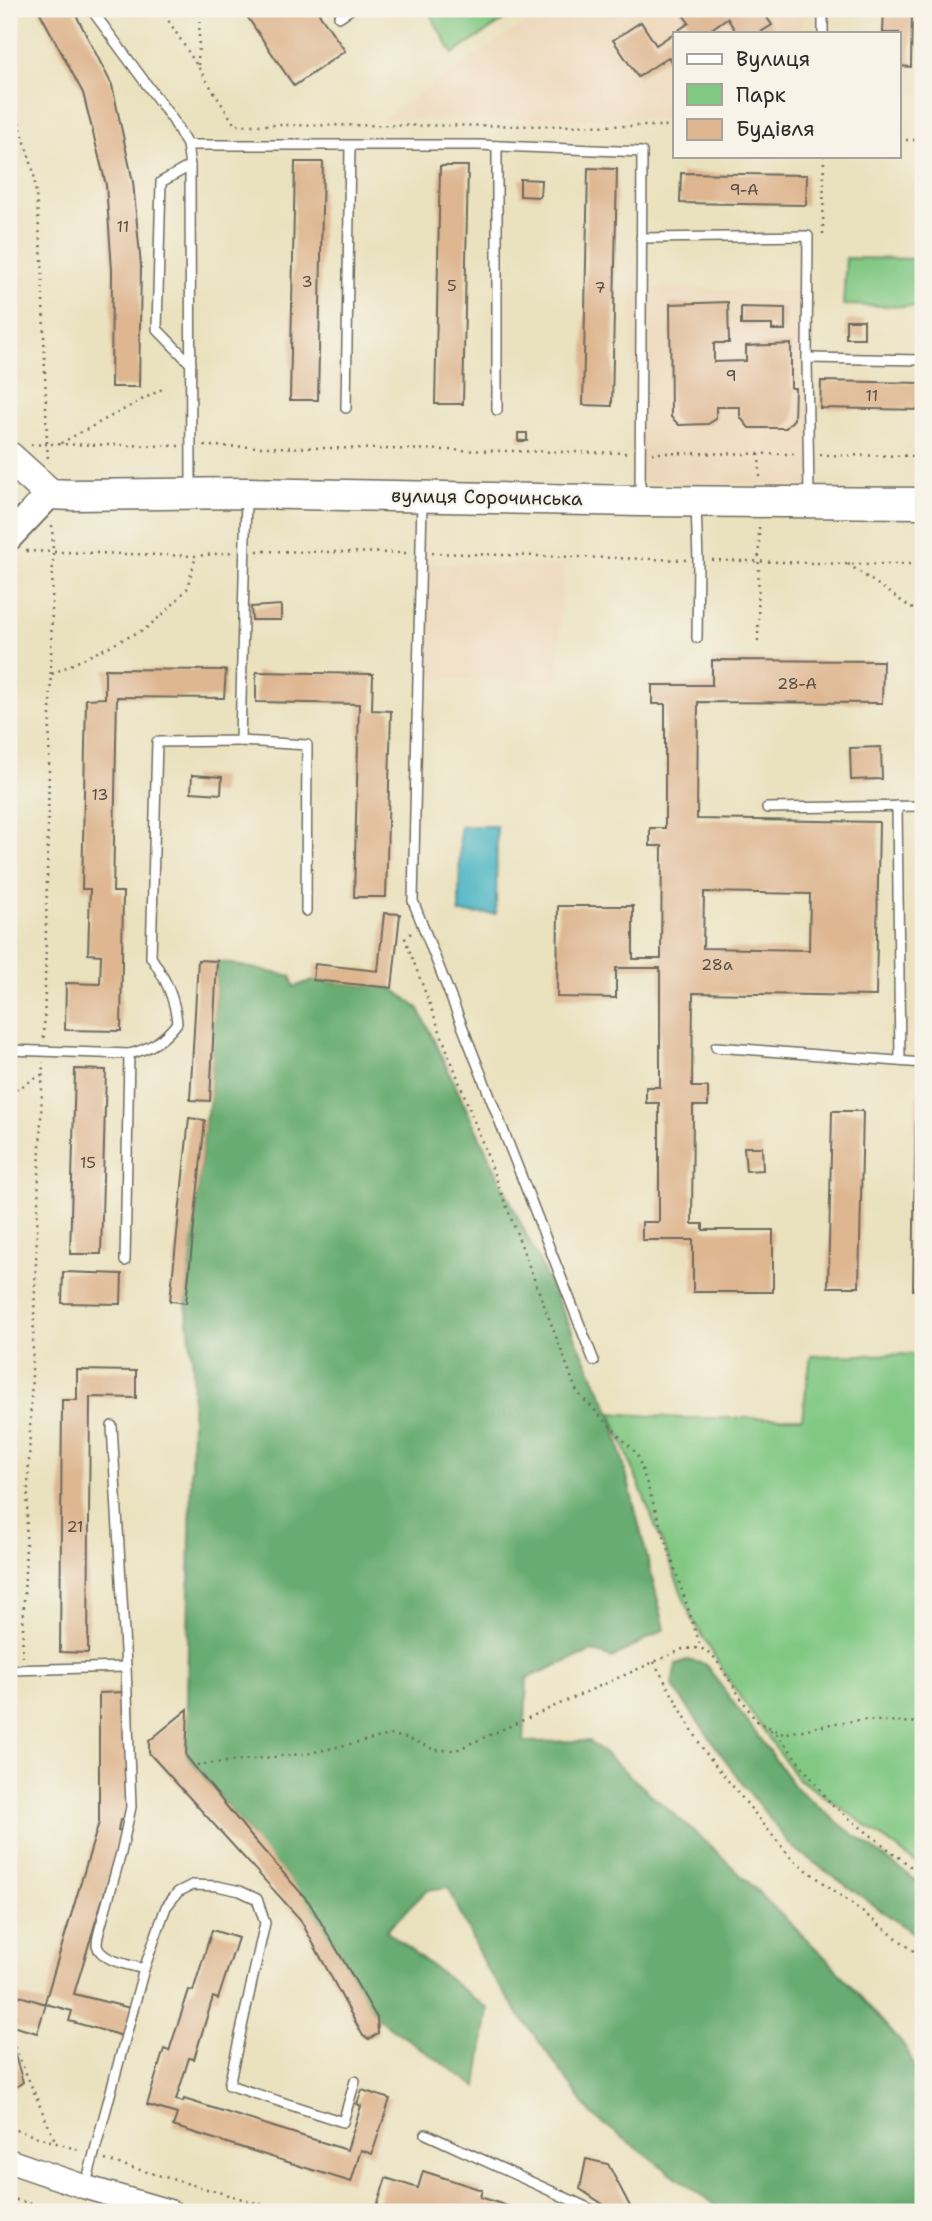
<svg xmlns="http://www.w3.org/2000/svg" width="932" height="2221" font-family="'Shantell Sans',sans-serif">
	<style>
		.built { fill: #edd7ba }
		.green { fill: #81c883; stroke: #567a57; stroke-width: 2 }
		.forest { fill: #68ac71; stroke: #4a6c4e; stroke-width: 2 }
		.water { fill: #46b3c3; stroke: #386f77; stroke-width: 2 }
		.building { fill: #deb690; fill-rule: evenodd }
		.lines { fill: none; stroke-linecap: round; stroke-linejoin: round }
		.service-casing { stroke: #6e6b5e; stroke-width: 12 }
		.tertiary-casing { stroke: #6e6b5e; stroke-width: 26 }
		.secondary-casing { stroke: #6e6b5e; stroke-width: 30 }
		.primary-casing { stroke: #6e6b5e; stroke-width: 33 }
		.path { stroke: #6e6b5e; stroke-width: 2.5; stroke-dasharray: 2 5; stroke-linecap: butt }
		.service { stroke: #fff; stroke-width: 9 }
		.tertiary { stroke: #fff; stroke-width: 23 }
		.secondary { stroke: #fff; stroke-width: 26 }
		.primary { stroke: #fff; stroke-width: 30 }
		.labels { text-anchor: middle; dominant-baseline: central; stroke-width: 5; stroke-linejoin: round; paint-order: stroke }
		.number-label { font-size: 16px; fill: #584e44 }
		.street-label { font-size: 19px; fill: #2b2b2b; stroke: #f7f3e8 }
	</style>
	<rect width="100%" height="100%" fill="#f7f3e8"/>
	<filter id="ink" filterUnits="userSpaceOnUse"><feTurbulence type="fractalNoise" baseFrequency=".0143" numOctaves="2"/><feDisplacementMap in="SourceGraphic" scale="14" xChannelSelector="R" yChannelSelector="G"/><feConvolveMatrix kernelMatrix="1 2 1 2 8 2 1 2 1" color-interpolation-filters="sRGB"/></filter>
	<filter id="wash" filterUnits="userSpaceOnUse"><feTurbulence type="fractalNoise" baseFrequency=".00686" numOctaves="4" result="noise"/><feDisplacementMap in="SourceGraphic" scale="28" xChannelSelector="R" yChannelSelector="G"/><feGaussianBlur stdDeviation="1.57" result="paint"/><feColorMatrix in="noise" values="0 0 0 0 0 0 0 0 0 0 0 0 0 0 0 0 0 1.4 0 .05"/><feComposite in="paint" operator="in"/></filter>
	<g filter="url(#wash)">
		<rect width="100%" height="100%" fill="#eae1be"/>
		<g class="built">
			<path d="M546,9H803V33H675V118L381,119Z"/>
			<path d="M632,287L813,291L814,485L634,483Z"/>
			<path d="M427,563L563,566L558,681L425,679Z"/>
		</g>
		<g class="green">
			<path d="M427,9H521L453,54Z"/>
			<path d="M846,258L923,259V307L843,305Z"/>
			<path d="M923,1354V1868L860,1821L796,1777L730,1682L691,1617L611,1413L682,1418H802L811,1356Z"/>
		</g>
		<g class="forest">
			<path d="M217,961L291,976L294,987L313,980L392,988L419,1009L611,1413L665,1629L612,1658L592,1651L527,1678L524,1742L590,1741L716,1851L828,1960L906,2048L923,2085V2212H724L592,2115L486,1968L448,1887L427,1890L386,1931L488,2009L477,2087L377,2018L250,1835L186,1756L193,1365L186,1303L205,1120L210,1101Z"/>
			<path d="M687,1660L705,1664L796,1788L841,1825L923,1886V1940L792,1847L744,1786L672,1685L676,1664Z"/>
		</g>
		<path class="water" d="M460,826H497L496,914L459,913Z"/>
		<g id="blocks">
			<g class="building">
				<path d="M38,9H73L112,85L133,182L141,266L139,387H111L112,270L106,185L83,93Z"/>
				<path d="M242,9H316L345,51L294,86Z"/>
				<path d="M679,9H761L772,25L759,33H737L727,18L706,33H675V67L668,57L638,77L613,40L641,22L656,45L689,23Z"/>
				<path d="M884,9H912L911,67L899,66V33H883Z"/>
				<path d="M295,162H323L318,400H290Z"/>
				<path d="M440,166H468L463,404H435Z"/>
				<path d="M588,168L617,169L612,406L583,405Z"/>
				<path d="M681,173L807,175L806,205L680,203Z"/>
				<path d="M520,179L541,180L540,197L520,196Z"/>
				<path d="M728,302L729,343H714V362L746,361V346L791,344V388H795L794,419L786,428H749L740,417V407H716V419L708,424L679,425L671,417L670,304Z"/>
				<path d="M741,307L785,308V330H772V325H741Z"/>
				<rect x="846" y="320" width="18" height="18"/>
				<path d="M821,381L923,383V410L820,408Z"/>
				<rect x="518" y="433" width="9" height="8"/>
				<path d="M281,605V620H252L251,607Z"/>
				<path d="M712,660L883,661L882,703L698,702L697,819L879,822L876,996L693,993L692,1087H708V1106H693L692,1224H703V1230H773V1292H693V1240H642V1222H659V1103H646V1087H660V968H616V998L557,997L558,906H633V959H661L662,846H650V828H665V704H652V685H712ZM704,892L810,894L809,950L703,948Z"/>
				<path d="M105,669L226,670L224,698L117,697L113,892H123L121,1031L65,1030L66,983L100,984L101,955L88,954L90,889H82L86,699L105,698Z"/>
				<path d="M256,672L373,674L372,710L391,711L386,897H354L359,704L256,702Z"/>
				<path d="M881,747L882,779L851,780L850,748Z"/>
				<path d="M192,775L222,777L221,794L191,792Z"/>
				<path d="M384,913L400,914L392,988L313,980L315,964L378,971Z"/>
				<path d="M198,960L217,961L210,1101L190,1100Z"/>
				<path d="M75,1069L106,1070L101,1254H70Z"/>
				<path d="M916,1096H923V1290H913Z"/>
				<path d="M832,1111H863L859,1287H828Z"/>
				<path d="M189,1118L205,1120L186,1303L170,1301Z"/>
				<path d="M744,1147H762L763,1170L746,1171Z"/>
				<path d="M63,1272L122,1274L121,1304L62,1303Z"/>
				<path d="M77,1370L136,1371V1398L90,1397L88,1653L60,1652L62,1400H77Z"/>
				<path d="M125,1692L131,1807L125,1821L120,1820L118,1830L123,1831L74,1994L138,2010L130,2038L69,2021L72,2011L46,2004L37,2033L12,2026L15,2016L9,2012L10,1993L46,2004L45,2002L99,1822V1693Z"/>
				<path d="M188,1709L186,1756L250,1835L309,1902L377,2018L378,2033L369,2039L363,2036L300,1919L149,1753V1741Z"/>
				<path d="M212,1930L238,1938L218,1999L213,1997L194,2059L189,2058L176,2100L183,2102L184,2099L347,2150L361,2106L357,2104L362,2090L390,2099L372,2154L361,2150L351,2182L173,2126L177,2114L147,2105L164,2049L169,2051L189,1990L193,1991Z"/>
				<path d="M9,2048L13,2049L23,2082L9,2092Z"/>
				<path d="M586,2159L608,2164L633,2212H607L604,2205L580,2189Z"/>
				<path d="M423,2171L482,2190L480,2197L526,2212H445L427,2207L425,2212H375L386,2178L418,2188Z"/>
			</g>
		</g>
	</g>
	<g filter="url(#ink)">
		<use href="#blocks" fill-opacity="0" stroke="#6e6b5e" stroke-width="2"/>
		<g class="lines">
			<defs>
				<g id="service">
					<path d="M91,9L173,120L187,145L190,166L191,488"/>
					<path d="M339,17L351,9"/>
					<path d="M823,33V9"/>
					<path d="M187,145H478L642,152L640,497"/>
					<path d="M190,166L161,182L157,329L191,364"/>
					<path d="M641,238L808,236L807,358L809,498"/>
					<path d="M807,358L923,360"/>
					<path d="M346,408L350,146"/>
					<path d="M497,410V146"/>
					<path d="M422,501L413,901L594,1361"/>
					<path d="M696,506L698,560L697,638"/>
					<path d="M240,741L307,745L306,911"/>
					<path d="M897,806L900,1061"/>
					<path d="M767,808L923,806"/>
					<path d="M716,1047L923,1063"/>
					<path d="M9,1050L129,1054L125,1261"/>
					<path d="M129,1054C150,1049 164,1040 177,1023C175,998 165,978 151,957L157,742L240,741L246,498"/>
					<path d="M112,1426L126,1667L131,1807L121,1853L99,1932C98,1936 97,1940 97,1945C100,1961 131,1965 144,1969"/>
					<path d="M9,1670L126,1667"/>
					<path d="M426,2134L597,2212"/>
					<path d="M85,2187L144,1969L166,1907L178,1892L192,1885L217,1886L240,1891L257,1899L265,1923L229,2085L343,2122L355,2081"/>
				</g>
				<path id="tertiary" d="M9,2161L85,2187L171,2212"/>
				<path id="secondary" d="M9,537L50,494"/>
				<path id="primary" d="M9,457L50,494L73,495L246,493L640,501L923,503"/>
			</defs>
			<use href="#service" class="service-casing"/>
			<use href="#tertiary" class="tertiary-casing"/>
			<use href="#secondary" class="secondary-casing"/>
			<use href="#primary" class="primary-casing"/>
			<g class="path">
				<path d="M161,9L235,125L675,126"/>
				<path d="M198,65L200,9"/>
				<path d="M9,88L34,173L42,261L47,444L180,446"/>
				<path d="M899,140H923"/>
				<path d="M823,234L824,156"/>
				<path d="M61,443L164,388"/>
				<path d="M31,445L47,444L48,461"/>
				<path d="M204,446L628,453"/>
				<path d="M652,453L796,454"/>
				<path d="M759,454L760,478"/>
				<path d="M820,455L923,456"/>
				<path d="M26,551L196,556L233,552"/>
				<path d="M257,551L408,553"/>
				<path d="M432,553L687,560"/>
				<path d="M712,560L848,564H923"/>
				<path d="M848,564L923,616"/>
				<path d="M758,641L759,524"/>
				<path d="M52,674L145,629L167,611L187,589L196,556"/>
				<path d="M411,933L405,939L577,1392L637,1454L701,1648"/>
				<path d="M44,1038L53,553L52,523"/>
				<path d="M9,1089H17L43,1074"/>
				<path d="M22,1657L43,1062"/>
				<path d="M654,1662L704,1751L791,1858L923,1958"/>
				<path d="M9,1708L15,1684"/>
				<path d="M770,1730L778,1735L832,1805L923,1876"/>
				<path d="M197,1765L310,1753L390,1735L408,1738L435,1750H456L683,1649L701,1648L715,1658L756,1721L783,1734L836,1723L861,1720L923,1723"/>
				<path d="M9,2034L56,2143"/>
				<path d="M9,2128L82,2151"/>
				<path d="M105,2160L288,2212"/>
				<path d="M9,2198L62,2212"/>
			</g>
			<use href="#service" class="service"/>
			<use href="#tertiary" class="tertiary"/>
			<use href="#secondary" class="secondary"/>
			<use href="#primary" class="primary"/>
		</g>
	</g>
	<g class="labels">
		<g class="number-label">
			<text x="744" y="189">9-А</text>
			<text x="123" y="226">11</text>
			<text x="307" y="281">3</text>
			<text x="452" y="285">5</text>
			<text x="600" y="287">7</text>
			<text x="731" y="375">9</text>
			<text x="872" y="395">11</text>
			<text x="797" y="683">28-А</text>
			<text x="100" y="794">13</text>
			<text x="717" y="964">28а</text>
			<text x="88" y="1162">15</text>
			<text x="75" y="1526">21</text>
		</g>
		<g class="street-label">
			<text transform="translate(487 497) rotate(1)">вулиця Сорочинська</text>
		</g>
	</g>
	<rect width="932" height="2221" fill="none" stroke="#f7f3e8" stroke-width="35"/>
	<rect x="673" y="32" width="228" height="126" fill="#f7f3e8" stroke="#a5a39c" stroke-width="2"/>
	<rect x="687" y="54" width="35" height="10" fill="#ffffff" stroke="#a5a39c" stroke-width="2"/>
	<text x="736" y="66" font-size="21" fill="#2b2b2b">Вулиця</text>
	<rect x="687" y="84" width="35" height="21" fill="#81c883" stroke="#a5a39c" stroke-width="2"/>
	<text x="736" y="102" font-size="21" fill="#2b2b2b">Парк</text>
	<rect x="687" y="119" width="35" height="21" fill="#deb690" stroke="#a5a39c" stroke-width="2"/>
	<text x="736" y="136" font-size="21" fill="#2b2b2b">Будівля</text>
</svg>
